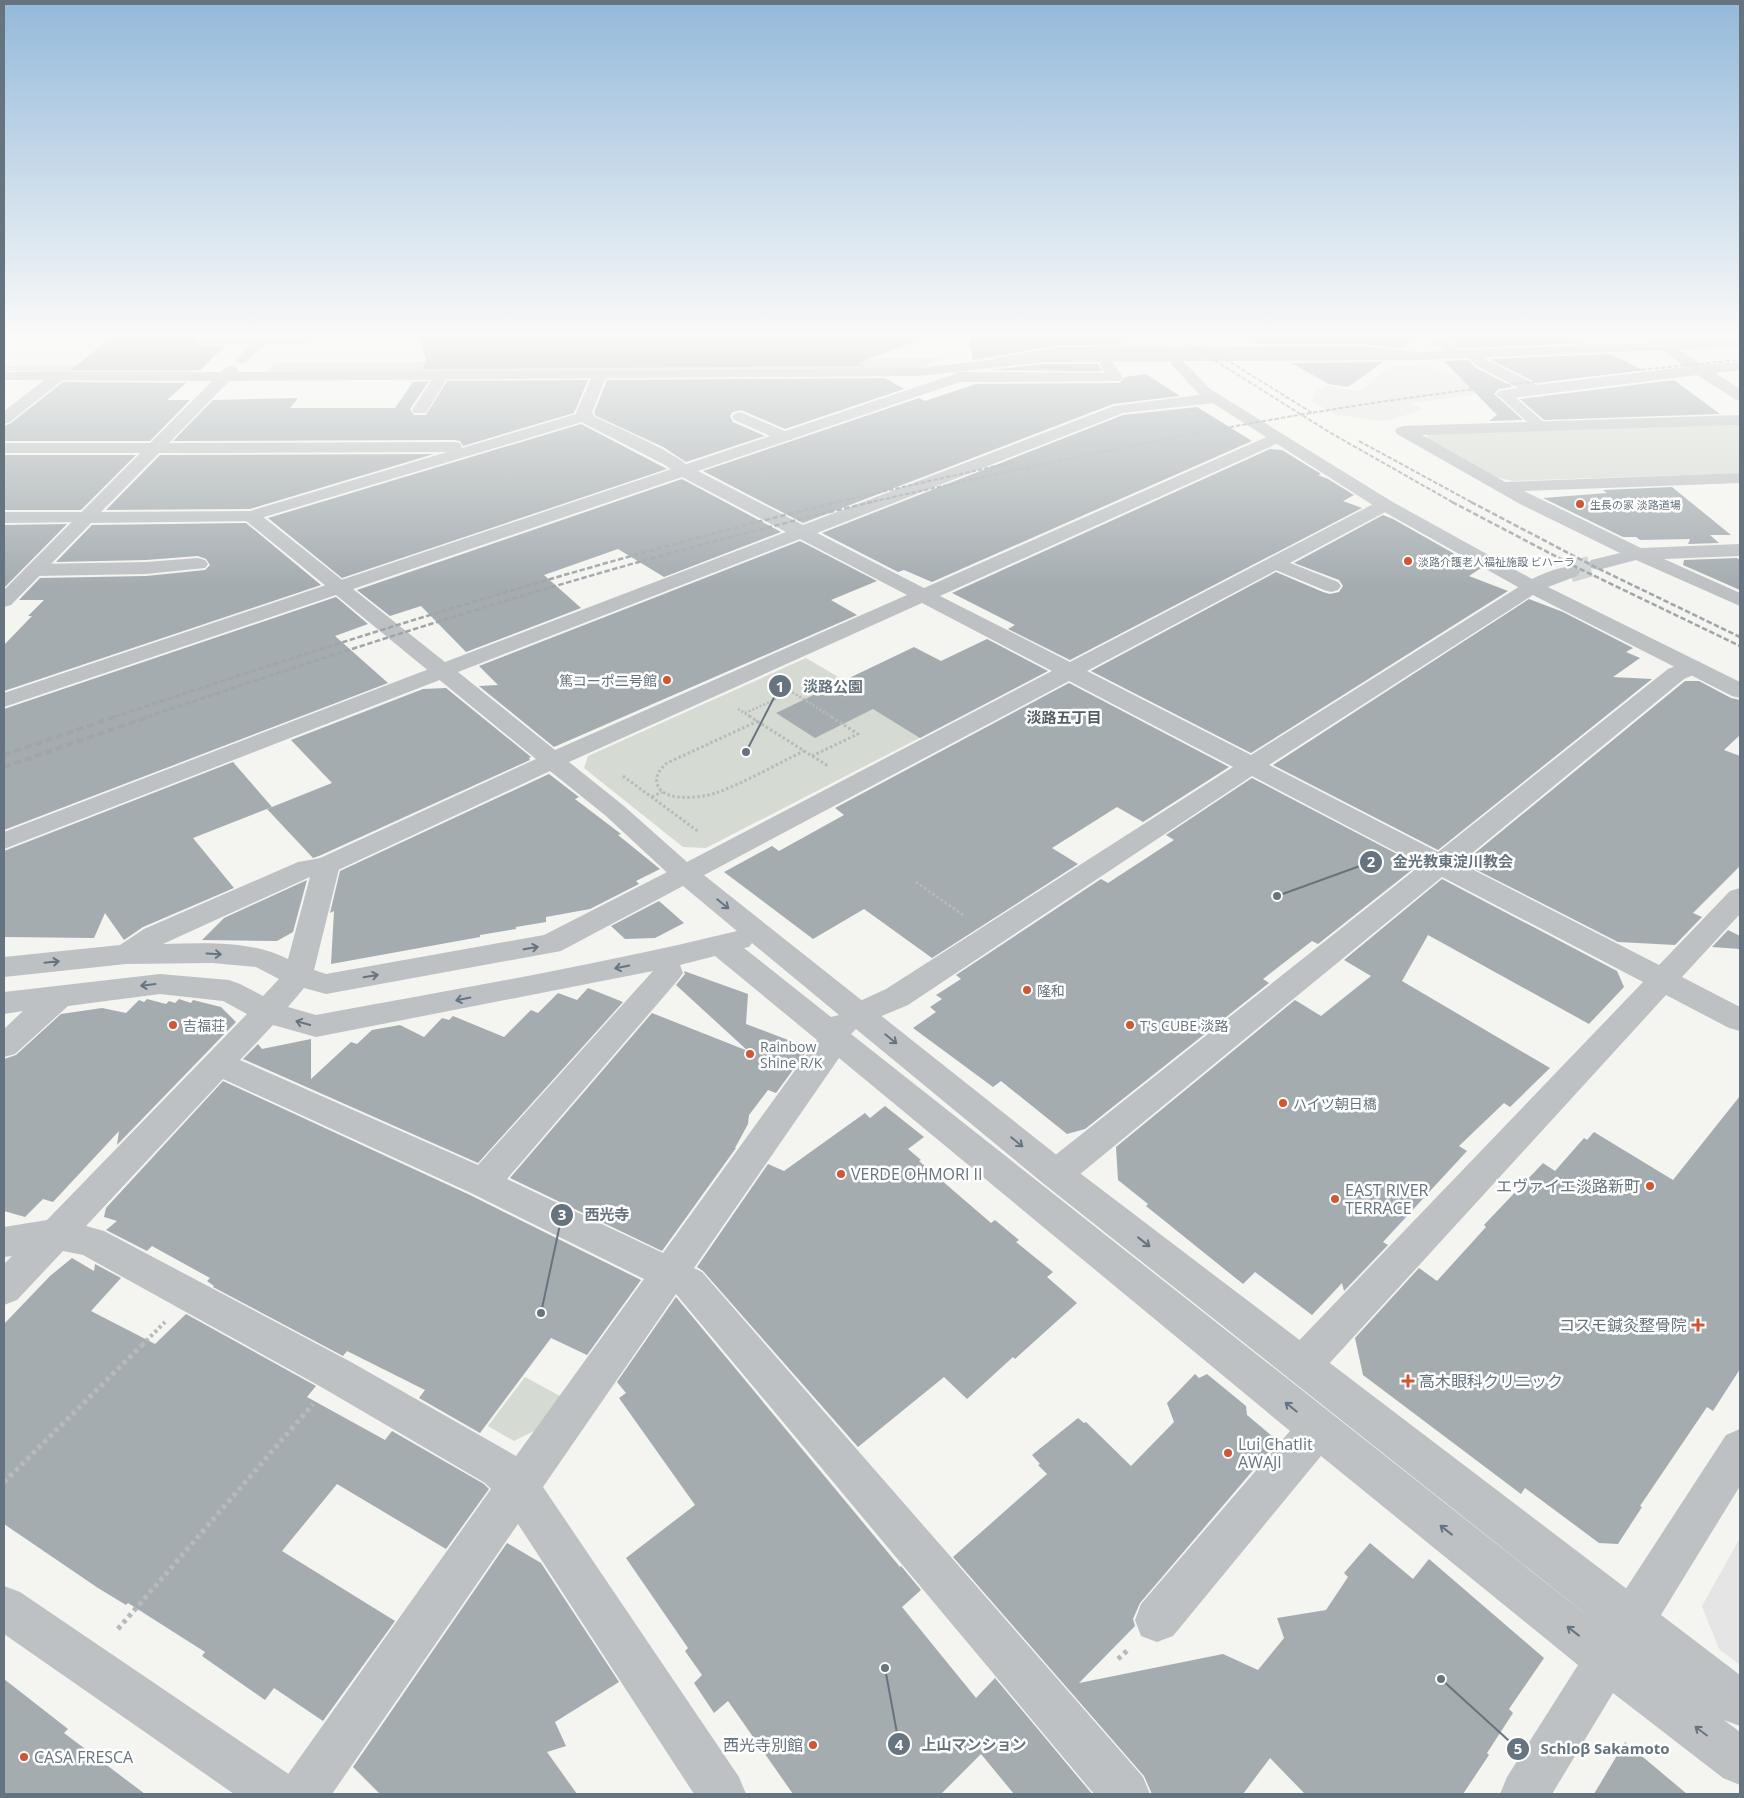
<svg xmlns="http://www.w3.org/2000/svg" width="1744" height="1798" font-family="'Open Sans','Noto Sans JP',sans-serif">
	<style>
		.built { fill: #e4e5e4 }
		.green { fill: #d5dad2 }
		.building { fill: #a4acb0 }
		.lines { fill: none; stroke-linecap: round; stroke-linejoin: round }
		.minor-tunnel { stroke: #d0d4d4; stroke-width: 21; stroke-dasharray: 21 10; stroke-linecap: butt }
		.path-far3 { stroke: #b7babc; stroke-width: 2.5; stroke-dasharray: 2 2; stroke-linecap: butt }
		.path-far2 { stroke: #b7babc; stroke-width: 3; stroke-dasharray: 2.5 2.5; stroke-linecap: butt }
		.path-far1 { stroke: #b7babc; stroke-width: 4; stroke-dasharray: 3 3; stroke-linecap: butt }
		.path { stroke: #b7babc; stroke-width: 5; stroke-dasharray: 4 4; stroke-linecap: butt }
		.service { fill: #bdc1c4; fill-rule: evenodd }
		.pedestrian { fill: #bdc1c4; fill-rule: evenodd }
		.minor { fill: #bdc1c4; fill-rule: evenodd }
		.tertiary { fill: #bdc1c4; fill-rule: evenodd }
		.rail-far2 { stroke: #9fa5a9; stroke-width: 2; stroke-dasharray: 4.5 2; stroke-linecap: butt }
		.rail-far1 { stroke: #9fa5a9; stroke-width: 2.5; stroke-dasharray: 5.5 2.5; stroke-linecap: butt }
		.rail { stroke: #9fa5a9; stroke-width: 4; stroke-dasharray: 7 4; stroke-linecap: butt }
		.oneway { stroke: #66747f }
		.poi-dot { fill: #d25633; stroke: #fff; stroke-width: 2 }
		.labels { text-anchor: middle; dominant-baseline: central; stroke-width: 5; stroke-linejoin: round; paint-order: stroke }
		.far-poi-label { font-size: 11px; fill: #66747f; stroke: #fff; text-anchor: start }
		.poi-label { font-size: 14px; fill: #66747f; stroke: #fff; text-anchor: start }
		.neighbourhood-label { font-size: 15px; font-weight: bold; fill: #535d64; stroke: #fff }
		.near-poi-label { font-size: 16px; fill: #66747f; stroke: #fff; text-anchor: start }
		.leader { fill: none; stroke: #66747f; stroke-width: 2 }
		.callout-dot { fill: #66747f; stroke: #fff; stroke-width: 2 }
		.mark-label { font-size: 15px; text-anchor: middle; font-weight: bold; fill: #fff }
		.callout-label { font-size: 15px; text-anchor: middle; font-weight: bold; fill: #66747f; stroke: #fff; stroke-width: 5; stroke-linejoin: round; paint-order: stroke }
	</style>
	<rect width="100%" height="100%" fill="#f4f4f0"/>
	<g class="built">
		<path d="M1097,336H1157L1172,344L1159,347H1073L1071,345Z"/>
		<path d="M1429,365L1494,392L1411,403L1422,408L1413,413L1390,420L1376,421L1334,414L1312,401L1316,391L1329,386L1359,391L1391,366Z"/>
		<path d="M1740,1538V1665L1719,1649L1702,1606Z"/>
	</g>
	<g class="green">
		<path d="M942,358L921,368L266,372L275,363Z"/>
		<path d="M195,364L199,366L193,371L187,373L4,371V366Z"/>
		<path d="M1740,425V473L1513,481L1493,477L1426,439L1428,434Z"/>
		<path d="M806,658L931,732L706,848L683,847L584,768L588,756Z"/>
		<path d="M525,1377L560,1396L536,1430L514,1441L488,1426Z"/>
	</g>
	<g class="building">
		<path d="M113,336H197L194,341L201,346H225L200,370H71Z"/>
		<path d="M420,336H919L920,340L858,363L865,366L422,369L426,362Z"/>
		<path d="M969,336H1121V345H1060L973,360Z"/>
		<path d="M1244,336H1420L1403,348L1364,344H1259Z"/>
		<path d="M1443,336H1573L1587,343L1459,348L1451,340Z"/>
		<path d="M1610,354L1643,370L1537,383L1489,359Z"/>
		<path d="M1468,360L1476,368L1513,387L1499,389L1494,394L1523,420L1489,421L1497,415L1444,361Z"/>
		<path d="M1383,362L1348,387L1329,384L1291,363Z"/>
		<path d="M1046,364H1098L1102,371L988,370Z"/>
		<path d="M1146,374L1180,396L1113,404L803,523L703,471L919,398L925,401L976,384L1120,383L1125,377Z"/>
		<path d="M885,378L904,389L785,429L741,410L733,412L730,416L733,422L765,436L686,462L663,447L596,416L594,413L607,380Z"/>
		<path d="M588,380L574,413L463,446L460,441L454,440L173,441L213,400L298,398L290,408H395L413,382L429,381L410,409L414,415H426L447,381Z"/>
		<path d="M1674,380L1720,414L1544,420L1520,399Z"/>
		<path d="M63,382L186,383L167,400H190L150,441H4V426L11,423Z"/>
		<path d="M1197,407L1252,441L932,582L904,570L898,572L822,533L1123,415Z"/>
		<path d="M581,424L667,469L342,578L268,518Z"/>
		<path d="M1270,449L1282,450L1321,474L1318,475L1328,479L1354,495L1343,501L1362,508L1070,660L1008,629L1015,625L952,593Z"/>
		<path d="M434,454L250,509L106,510L160,455Z"/>
		<path d="M4,455H136L81,510H4Z"/>
		<path d="M682,479L781,532L664,577L618,549L544,575L581,608L466,652L421,606L390,616L357,590Z"/>
		<path d="M1672,487L1731,535H1710L1719,543L1688,544L1690,539L1640,540L1636,537H1623L1543,498L1607,493L1603,490Z"/>
		<path d="M1383,515L1393,519L1453,553L1455,556L1481,568L1469,576L1508,591L1251,753L1091,671L1276,572L1323,592L1330,594L1339,592L1343,586L1339,580L1294,563Z"/>
		<path d="M246,523L321,585L4,691V645L32,616H28L44,600H19L40,578L146,576L205,570L210,565L206,559L198,556L146,560L56,562L92,525Z"/>
		<path d="M67,524L4,588V525Z"/>
		<path d="M800,541L877,581L831,600L857,615L554,747L479,686L498,685L479,666Z"/>
		<path d="M1737,558L1740,560V590L1683,565L1684,560Z"/>
		<path d="M336,597L368,624L335,636L388,683L4,830V709Z"/>
		<path d="M1529,599L1563,612L1633,648L1626,652L1640,658L1613,677L1652,679L1438,850L1273,765Z"/>
		<path d="M987,639L1048,671L920,738L873,709L815,738L776,713L914,647L941,661Z"/>
		<path d="M1685,681H1699L1731,698L1740,700V735L1724,750L1740,756V866L1693,913L1702,917L1675,945L1618,942L1463,863Z"/>
		<path d="M1069,683L1229,767L1143,822L1117,807L1052,848L1078,864L932,958L864,909L813,939L724,872L772,846L779,851L844,815L835,808Z"/>
		<path d="M446,688L531,757L529,758L530,760L319,856L313,858L267,809L332,783L291,740L423,689Z"/>
		<path d="M233,762L272,807L193,838L234,888L143,927L124,940L105,913L94,938L4,937V851Z"/>
		<path d="M549,774L579,797L575,799L621,834L618,835L660,869L636,881L639,884L590,909L546,917V922L516,927V929L480,935V937L331,964L334,911L330,913L340,871Z"/>
		<path d="M1252,778L1418,865L1318,944L1312,941L1263,979L1269,983L1085,1129L1067,1134L1001,1081L993,1087L913,1028L936,1012L930,1007L942,999L936,995L961,979L956,975L1101,879L1108,883L1174,840L1166,835Z"/>
		<path d="M1442,879L1617,971L1624,987L1589,1024L1428,935L1402,981L1550,1068L1510,1107L1504,1103L1459,1146L1467,1151L1383,1242L1388,1245L1344,1291L1342,1283L1312,1315L1255,1272L1243,1284L1146,1206L1148,1204L1118,1180L1116,1147L1295,1000L1321,1016L1371,976L1344,960Z"/>
		<path d="M307,880L293,932L277,941L202,940L224,918Z"/>
		<path d="M659,901L684,923L655,938L625,939L611,926Z"/>
		<path d="M1728,930L1740,936V949L1712,947Z"/>
		<path d="M684,971L748,994L746,1024L809,1048L776,1093L768,1090L749,1115L748,1124L735,1148H736L662,1251L510,1178L652,1013L748,1051L676,985L685,974Z"/>
		<path d="M588,988L623,1002L478,1163L243,1059L258,1044L262,1049L311,1039V1079L351,1042L357,1044L372,1030L400,1025L424,1037L442,1018L449,1020L453,1016L504,1037L531,1010L538,1013L558,993L577,1000Z"/>
		<path d="M147,999L166,1004L169,1001L175,1003L179,999L191,1003L193,1000L221,1007L236,1022L117,1145L119,1131L53,1202L43,1199L25,1217L4,1211V1059L16,1055L61,1014L102,1008L126,1013L139,1000L144,1002Z"/>
		<path d="M223,1081L470,1195L641,1280L587,1355L551,1338L480,1433L419,1398L425,1390L347,1351L343,1356L213,1287L214,1286L207,1281L210,1278L152,1246L147,1251L106,1230L117,1221L104,1217L106,1208Z"/>
		<path d="M1740,1096V1369L1713,1411L1707,1407L1640,1506L1642,1507L1618,1544L1599,1543L1525,1488L1521,1494L1363,1375L1355,1338L1419,1268L1437,1281L1486,1227L1484,1225L1543,1163L1555,1171L1584,1138L1587,1140L1594,1132L1673,1180Z"/>
		<path d="M885,1106L924,1137L908,1149L921,1160L919,1161L991,1223L995,1220L1019,1240L1016,1242L1053,1272L1047,1277L1077,1303L1015,1359L1013,1357L967,1399L944,1377L858,1447L703,1271L697,1267L768,1164L784,1171L865,1113L870,1118Z"/>
		<path d="M72,1258L94,1271L95,1264L121,1278L91,1311L155,1344L186,1314L316,1386L307,1397L385,1440L392,1431L484,1484L489,1489L446,1549L337,1484L282,1551L395,1621L323,1721L274,1688L265,1700L202,1656L205,1652L128,1603L126,1605L98,1588L4,1524V1324L50,1276Z"/>
		<path d="M676,1297L900,1567L901,1566L921,1590L902,1607L976,1698L995,1678L1092,1794H1014L981,1754L941,1794H793L728,1701L714,1713L694,1683L702,1675L685,1651L688,1648L626,1558L695,1505L619,1398L626,1393L617,1382Z"/>
		<path d="M1195,1374L1199,1378L1207,1374L1246,1406L1247,1415L1278,1441L1140,1603L1133,1619L1135,1626L1079,1683L1223,1654L1258,1670L1284,1638L1277,1618L1326,1610L1348,1577L1344,1573L1370,1543L1413,1579L1429,1559L1544,1658L1509,1709L1513,1713L1487,1753L1489,1755L1463,1794H1305L1270,1758L1243,1794H1152L1144,1776L953,1557L1047,1474L1038,1465L1040,1464L1032,1455L1078,1418L1084,1423L1086,1422L1131,1466L1174,1422L1167,1403Z"/>
		<path d="M507,1543L541,1563L619,1682L555,1722L566,1746L547,1752L577,1794H380L353,1767Z"/>
		<path d="M4,1679L68,1729L64,1733L145,1794H4Z"/>
		<path d="M1625,1742L1687,1794H1594Z"/>
	</g>
	<g class="lines">
		<path class="minor-tunnel" d="M1570,572L1598,564"/>
		<g class="path-far3">
			<path d="M738,709L751,717"/>
			<path d="M745,713L792,692L832,717"/>
		</g>
		<g class="path-far2">
			<path d="M749,716L828,766"/>
			<path d="M758,721L667,763C661,768 655,775 657,783C661,803 702,798 716,793C746,782 775,765 804,751"/>
			<path d="M812,756L858,734L830,716"/>
			<path d="M623,776L699,832"/>
			<path d="M652,797L662,792"/>
			<path d="M916,882L963,915"/>
		</g>
		<path class="path-far1" d="M142,1345L165,1322"/>
		<g class="path">
			<path d="M4,1482L143,1344"/>
			<path d="M118,1629L313,1404"/>
			<path d="M1118,1659L1129,1649"/>
		</g>
		<g class="service">
			<path d="M200,336L313,337L319,340L313,343L266,344L245,363L241,364L235,360L252,344H202L196,341Z"/>
			<path d="M1504,390L1508,391L1546,424L1548,427L1546,430H1536L1500,397L1498,394L1500,391Z"/>
		</g>
		<path class="pedestrian" d="M4,1586L20,1592L293,1777L300,1794H234L4,1634Z"/>
		<g class="minor">
			<path d="M1424,336C1444,336 1449,338 1461,355L1459,358H1449L1440,347Z"/>
			<path d="M1642,336H1659L1703,365L1740,362V370L1715,373L1740,389V401L1735,399L1697,375L1504,399L1499,397L1496,394L1499,391L1519,388L1477,366L1464,354L1466,351H1476L1487,360L1537,385L1686,367Z"/>
			<path d="M1364,346L1418,352L1423,353L1425,356L1423,359L1418,360L1364,354L1060,355L1000,365L995,364L993,361L995,358L1000,357L1060,347Z"/>
			<path d="M1107,360L1112,361L1123,378L1120,381L959,382L954,380L951,377L954,374L959,372L1105,373L1100,364L1102,361Z"/>
			<path d="M1178,360L1183,361L1210,389L1391,501L1532,579C1545,573 1563,564 1577,568L1580,572L1577,576L1548,587L1740,682V698L1732,696L1525,591L1379,509L1200,395L1171,364L1173,361Z"/>
			<path d="M600,370L605,371L607,374L592,413L595,417C616,427 681,454 693,471L690,475L684,476L678,475L665,465L583,423L576,413L593,374L595,371Z"/>
			<path d="M442,371L447,372L449,375L428,410L426,413H414L412,410L435,375L437,372Z"/>
			<path d="M59,372L64,373L66,376L64,379L10,422L4,424V411L54,373Z"/>
			<path d="M740,412L792,434L794,437L792,440H780L734,420L732,417L734,414Z"/>
			<path d="M1740,415V425L1422,435L1505,482L1740,473V483L1524,491L1641,548L1740,544V556L1664,559L1740,593V606L1636,560L1598,570L1591,568L1588,564L1591,560L1620,553L1520,504L1397,434L1395,431L1397,428L1403,426Z"/>
			<path d="M4,443H153L159,444L161,448L159,452L153,453H4Z"/>
			<path d="M251,511L257,512L346,583L349,587L346,591L339,593L332,591L245,520L242,516L245,512Z"/>
			<path d="M84,512L90,514L93,518L90,522L4,523V512Z"/>
			<path d="M1275,557L1338,582L1341,586L1338,590L1331,592L1324,590L1268,567L1265,563L1268,559Z"/>
			<path d="M198,558L205,560L208,564L205,568L146,574L35,576L28,574L25,570L28,566L35,564L146,562Z"/>
			<path d="M442,664L450,666L453,671L450,676L4,849V832Z"/>
			<path d="M327,857L336,859L340,865L314,970L326,974L544,935L675,868L685,865L695,868L1068,1164L1740,1675V1726L1724,1720L1740,1732V1785L1723,1778L1613,1693L1552,1794H1500L1507,1777L1578,1665L1321,1456L1173,1636L1157,1642L1141,1636L1135,1620L1141,1604L1290,1431L839,1058L694,1268L702,1272L1143,1777L1150,1794H1094L676,1294L543,1487L739,1777L746,1794H694L518,1524L332,1794H279L286,1777L491,1489L485,1483L323,1388L83,1255L63,1251L17,1300L4,1305V1264L12,1256L4,1257V1227L47,1220L247,1014L223,1001L160,994L68,1006L15,1054L4,1057V1029L23,1011L4,1014V992L160,974L229,980L240,984L263,996L279,979L256,967L212,963L126,964L4,977V957L120,945L144,929L298,862ZM310,877L288,959C250,940 205,943 163,944ZM683,886L737,931C598,965 457,989 316,1015L288,1007L304,988L326,994L561,951ZM752,943L839,1015L831,1017L744,948L749,947ZM715,956L817,1040L663,1253L507,1179L678,980L683,973L680,965ZM653,971L478,1165L240,1060L273,1025L316,1037ZM856,1029L1044,1184L1602,1627L851,1034ZM223,1079L471,1193L644,1279L516,1456L351,1362L104,1231L86,1226Z"/>
		</g>
		<g class="tertiary">
			<path d="M1740,339V347L1418,360L1046,362L919,376L229,381L169,443L454,442L460,443L462,448L586,411L592,413L594,416L592,419L251,521L91,523L11,605L4,607V590L212,381L4,380V372H221C226,367 229,365 236,367L238,370L237,372L919,368L1046,354L1418,352ZM447,452L250,511L101,512L159,453Z"/>
			<path d="M955,374L960,376L963,379L960,382L698,471L803,525L1114,406L1214,393L1219,395L1222,398L1219,401L1214,403L1123,413L817,533L924,588L1271,435H1283L1285,438L1283,441L940,596L1070,662L1379,501L1385,500L1391,501L1394,505L1391,509L1087,671L1251,755L1525,583L1532,581L1539,583L1542,587L1539,591L1269,765L1438,852L1668,669L1692,660L1700,662L1703,667L1700,672L1684,679L1460,863L1659,965L1730,891L1740,888V914L1682,977L1740,1007V1031L1729,1028L1666,995L1316,1378L1302,1383L1288,1378L1283,1365L1288,1352L1643,982L1442,877L1068,1184L1056,1188L1044,1184L1039,1174L1044,1164L1421,865L1252,776L908,1005L860,1025L849,1022L845,1014L849,1006L886,989L1233,767L1069,681L695,880L685,883L675,880L606,816L550,771L336,871L327,873L318,871L314,865L318,859L536,759L336,595L4,707V693ZM682,477L786,532L445,662L353,589ZM800,539L907,595L555,750L458,672ZM922,603L1052,671L687,862L624,806L569,762Z"/>
			<path d="M1740,1429V1486L1648,1636L1632,1642L1616,1636L1610,1620L1616,1604L1726,1435Z"/>
		</g>
		<g class="rail-far2">
			<path d="M1176,336L1329,432L1454,503"/>
			<path d="M1214,352L1314,414"/>
			<path d="M1359,441L1473,503"/>
			<path d="M832,503L1014,462"/>
			<path d="M867,503C1030,466 1194,431 1360,405C1486,386 1613,372 1740,360"/>
		</g>
		<g class="rail-far1">
			<path d="M1452,502L1580,569L1740,646"/>
			<path d="M1471,502L1595,567L1740,637"/>
			<path d="M114,717C352,637 592,562 837,502"/>
			<path d="M147,717C386,636 626,559 872,502"/>
		</g>
		<g class="rail">
			<path d="M4,755L117,716"/>
			<path d="M4,767L151,716"/>
		</g>
	</g>
	<defs><path id="oneway-shaft" d="M-6 0H5M1.5-3L5.5 0L1.5 3" fill="none" stroke-width="1.6" stroke-linecap="round" stroke-linejoin="round" transform="scale(1.25)"/></defs>
	<g class="oneway">
		<use href="#oneway-shaft" transform="translate(723 904) rotate(39)"/>
		<use href="#oneway-shaft" transform="translate(531 948) rotate(-10)"/>
		<use href="#oneway-shaft" transform="translate(214 954) rotate(3)"/>
		<use href="#oneway-shaft" transform="translate(52 962) rotate(-6)"/>
		<use href="#oneway-shaft" transform="translate(622 967) rotate(168)"/>
		<use href="#oneway-shaft" transform="translate(371 976) rotate(-10)"/>
		<use href="#oneway-shaft" transform="translate(148 985) rotate(173)"/>
		<use href="#oneway-shaft" transform="translate(463 999) rotate(169)"/>
		<use href="#oneway-shaft" transform="translate(303 1023) rotate(-164)"/>
		<use href="#oneway-shaft" transform="translate(891 1039) rotate(39)"/>
		<use href="#oneway-shaft" transform="translate(1017 1142) rotate(39)"/>
		<use href="#oneway-shaft" transform="translate(1144 1242) rotate(38)"/>
		<use href="#oneway-shaft" transform="translate(1291 1407) rotate(-141)"/>
		<use href="#oneway-shaft" transform="translate(1446 1530) rotate(-142)"/>
		<use href="#oneway-shaft" transform="translate(1573 1631) rotate(-142)"/>
		<use href="#oneway-shaft" transform="translate(1701 1731) rotate(-143)"/>
	</g>
	<linearGradient id="sky" x2="0" y2="1"><stop stop-color="#94b9da"/><stop offset="0.57" stop-color="#fafaf8"/><stop offset="1" stop-color="#fafaf8" stop-opacity="0"/></linearGradient>
	<rect width="1744" height="588" fill="url(#sky)"/>
	<g class="poi-dot">
		<circle cx="1580" cy="504" r="5"/>
		<circle cx="1408" cy="561" r="5"/>
		<circle cx="667" cy="680" r="5"/>
		<circle cx="1027" cy="990" r="5"/>
		<circle cx="173" cy="1025" r="5"/>
		<circle cx="1130" cy="1025" r="5"/>
		<circle cx="750" cy="1054" r="5"/>
		<circle cx="1283" cy="1103" r="5"/>
		<circle cx="841" cy="1174" r="5"/>
		<circle cx="1650" cy="1186" r="5"/>
		<circle cx="1335" cy="1199" r="5"/>
		<path d="M1695.5 1317.5h5v5h5v5h-5v5h-5v-5h-5v-5h5z"/>
		<path d="M1405.5 1373.5h5v5h5v5h-5v5h-5v-5h-5v-5h5z"/>
		<circle cx="1228" cy="1453" r="5"/>
		<circle cx="813" cy="1745" r="5"/>
		<circle cx="24" cy="1757" r="5"/>
	</g>
	<g class="labels">
		<g class="far-poi-label">
			<text x="1590" y="504">生長の家 淡路道場</text>
			<text x="1418" y="561">淡路介護老人福祉施設 ビハーラ</text>
		</g>
		<g class="poi-label">
			<text x="657" y="680" text-anchor="end">篤コーポ二号館</text>
			<text x="1037" y="990">隆和</text>
			<text x="183" y="1025">吉福荘</text>
			<text x="1140" y="1025">T's CUBE 淡路</text>
			<text x="760" y="1046">Rainbow<tspan x="760" dy="16">Shine R/K</tspan></text>
			<text x="1293" y="1103">ハイツ朝日橋</text>
		</g>
		<g class="neighbourhood-label">
			<text x="1064" y="717">淡路五丁目</text>
		</g>
		<g class="near-poi-label">
			<text x="851" y="1174">VERDE OHMORI II</text>
			<text x="1640" y="1186" text-anchor="end">エヴァイエ淡路新町</text>
			<text x="1345" y="1190">EAST RIVER<tspan x="1345" dy="18">TERRACE</tspan></text>
			<text x="1687" y="1325" text-anchor="end">コスモ鍼灸整骨院</text>
			<text x="1419" y="1381">高木眼科クリニック</text>
			<text x="1238" y="1444">Lui Chatlit<tspan x="1238" dy="18">AWAJI</tspan></text>
			<text x="803" y="1745" text-anchor="end">西光寺別館</text>
			<text x="34" y="1757">CASA FRESCA</text>
		</g>
	</g>
	<path class="leader" d="M746 752L780 686M1277 896L1371 862M541 1313L562 1215M885 1668L899 1744M1441 1679L1518 1749"/>
	<g class="callout-dot">
		<circle cx="746" cy="752" r="5"/>
		<circle cx="1277" cy="896" r="5"/>
		<circle cx="541" cy="1313" r="5"/>
		<circle cx="885" cy="1668" r="5"/>
		<circle cx="1441" cy="1679" r="5"/>
		<circle cx="780" cy="686" r="12"/>
		<circle cx="1371" cy="862" r="12"/>
		<circle cx="562" cy="1215" r="12"/>
		<circle cx="899" cy="1744" r="12"/>
		<circle cx="1518" cy="1749" r="12"/>
	</g>
	<g class="mark-label">
		<text x="780" y="692">1</text>
		<text x="1371" y="867">2</text>
		<text x="562" y="1220">3</text>
		<text x="899" y="1750">4</text>
		<text x="1518" y="1754">5</text>
	</g>
	<g class="callout-label">
		<text x="833" y="692">淡路公園</text>
		<text x="1453" y="867">金光教東淀川教会</text>
		<text x="607" y="1220">西光寺</text>
		<text x="974" y="1750">上山マンション</text>
		<text x="1605" y="1754">Schloβ Sakamoto</text>
	</g>
	<rect width="1744" height="1798" fill="none" stroke="#66747f" stroke-width="10"/>
</svg>
